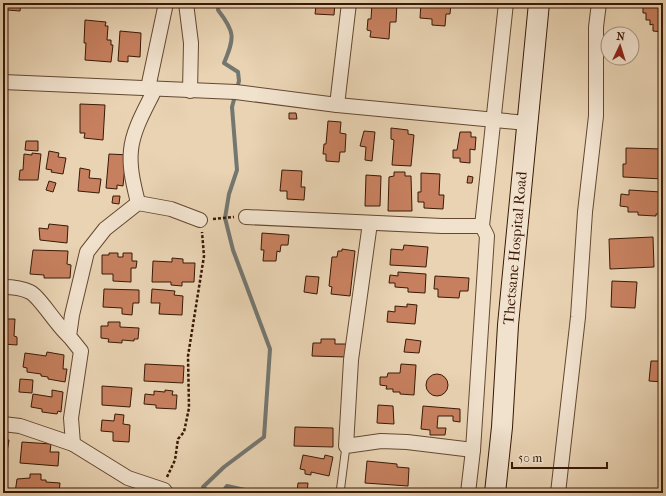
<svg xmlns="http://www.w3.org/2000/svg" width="666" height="496" font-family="'IM FELL French Canon',serif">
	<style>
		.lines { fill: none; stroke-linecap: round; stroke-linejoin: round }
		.stream { stroke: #747770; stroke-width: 4 }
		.building { fill: #c7805f; stroke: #391906 }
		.service-casing { stroke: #654831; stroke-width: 9 }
		.minor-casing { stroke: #654831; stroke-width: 16 }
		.secondary-casing { stroke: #391906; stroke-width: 22 }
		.path { stroke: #391906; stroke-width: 2.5; stroke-dasharray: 3 2; stroke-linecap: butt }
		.service { stroke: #f1e2ce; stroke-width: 7 }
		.minor { stroke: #f1e2ce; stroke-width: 14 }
		.secondary { stroke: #f1e2ce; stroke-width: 20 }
		.labels { text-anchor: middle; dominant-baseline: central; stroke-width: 3; stroke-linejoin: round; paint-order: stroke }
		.street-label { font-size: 15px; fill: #391906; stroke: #f1e2ce }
	</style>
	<rect width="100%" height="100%" fill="#e9d3b3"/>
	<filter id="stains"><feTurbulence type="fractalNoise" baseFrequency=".005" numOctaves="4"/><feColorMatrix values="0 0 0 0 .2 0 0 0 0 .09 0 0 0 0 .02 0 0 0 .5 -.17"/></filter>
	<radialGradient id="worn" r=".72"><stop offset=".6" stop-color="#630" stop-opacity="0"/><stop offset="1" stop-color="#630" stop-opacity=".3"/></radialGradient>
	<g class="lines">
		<g class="stream">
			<path d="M210,493L203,487L224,467L264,437L270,349L233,250L225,218L229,194L237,170L232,107L239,81L238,72L224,63C235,37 235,32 218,10L219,3"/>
			<path d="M222,493L227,486L245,490L247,493"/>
		</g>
	</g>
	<g class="building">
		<path d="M8,3H21L20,11L7,10Z"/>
		<path d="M312,3H335L334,15L315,14L316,6H312Z"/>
		<path d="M369,3H397L396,22H390L389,39L370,37L371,31L367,30L368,19H371L372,3Z"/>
		<path d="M421,3H451L450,14H446L445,26L432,25V19L420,18Z"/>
		<path d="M643,3H663V32L653,31V24L650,25V20H646V13H643Z"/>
		<path d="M85,20L106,22L105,26H108L107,40H111V45H113L111,62L85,60L86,43H84Z"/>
		<path d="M120,31L141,33L140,57L128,56V62L118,61Z"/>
		<path d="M80,104L105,105L103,140L84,138L85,133H80Z"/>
		<path d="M289,113H296L297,119H289Z"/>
		<path d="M328,121L341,122L340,133L346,134L345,152H340L339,162L326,161V154H323L324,144H326Z"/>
		<path d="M391,128L408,130V134L414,135L411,166L392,165L394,140L391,139Z"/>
		<path d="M364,131L375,132L372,161L365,160L366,147L360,146Z"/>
		<path d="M460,132H471V137H476L475,150L470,149V163L460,162V158H453V150H457Z"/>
		<path d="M26,141H38V151L25,150Z"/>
		<path d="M626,148L663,149V179L623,177V164H626Z"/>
		<path d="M49,151L59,153L58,157L66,158L63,174L51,172L52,170L46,169Z"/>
		<path d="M32,153L41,154L38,180H19L20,170H23L24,154L32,155Z"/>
		<path d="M109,154L130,155L125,166L123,186L117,185V189L106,188Z"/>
		<path d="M80,168L90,170L89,178L101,179L99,193L78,191Z"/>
		<path d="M282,170L302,171L301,187H305L304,200L287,199V191H280Z"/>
		<path d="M394,172H405V176H411L412,211H388L389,177L394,176Z"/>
		<path d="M421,173L440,174L439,195H444L443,209L424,208V202H418V192H421Z"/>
		<path d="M366,175L381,176L380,206H365Z"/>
		<path d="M468,176L473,177L472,183H467Z"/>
		<path d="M49,181L56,183L53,192L46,190Z"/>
		<path d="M629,190L661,192L660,214H656V216L638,215V212H628V207L620,206L621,194L629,195Z"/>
		<path d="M113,196H120L119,204L112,203Z"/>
		<path d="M49,224L68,226L67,243L40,240L39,228L48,229Z"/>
		<path d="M262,233L289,235L288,245H281L280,252L277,251L276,261H263L264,250H261Z"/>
		<path d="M653,237L654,267L610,269L609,239Z"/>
		<path d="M404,245L428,247L426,267L390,265L391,249L403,250Z"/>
		<path d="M342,249L355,251L350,296L331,294L332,287L329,286L332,257H337L338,251H342Z"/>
		<path d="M33,250L68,251L67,264L71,265L70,278H44V275L30,274Z"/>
		<path d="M109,253H118V257H123V253H132V261H137L136,268H131V282L113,281V274H102V255H109Z"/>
		<path d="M172,258L183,259V263H195L194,282H182V286L171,285V282H152L153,261L172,262Z"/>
		<path d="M398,272L426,274L425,293L408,292V288L395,287V283H389L390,275L398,276Z"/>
		<path d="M306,276L319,277L317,294L304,292Z"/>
		<path d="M435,276L469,278L468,291H460L459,298L438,297V289H434Z"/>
		<path d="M612,281L637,282L635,308L611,307Z"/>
		<path d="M104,289L139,290V303H133L132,315L122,314V308L103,307Z"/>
		<path d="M152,289L175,291L174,295L183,296L182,315L159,314L160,303H151Z"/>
		<path d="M407,304L417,305L415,324L387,322L388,311L395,312V306L407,307Z"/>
		<path d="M3,319H15L14,336L17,337V345L3,344Z"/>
		<path d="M108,322H120V327L139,328L138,339H134V341L122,340V343L108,342L109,339L101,338V326H108Z"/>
		<path d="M321,339H335V344H348L347,357L312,356L313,343H321Z"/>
		<path d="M406,339L421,341L419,353L404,352Z"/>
		<path d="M47,352L64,355L63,369H67L65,382L48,379V377L41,376V374L27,372V368L23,367L25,353L46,356Z"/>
		<path d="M651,361H663V382L649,381Z"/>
		<path d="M145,364L184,366L183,383L144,381Z"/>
		<path d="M401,364L416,365L414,395L400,394V392H393V389H386L387,386L380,385V377H387L388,373H400Z"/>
		<circle cx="437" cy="385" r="11"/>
		<path d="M20,379L33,380L32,393L19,392Z"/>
		<path d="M102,386L132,388L130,407L102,405Z"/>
		<path d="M52,390L63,392L61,412L58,411L57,414L42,412V409L31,407L33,394L52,397Z"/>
		<path d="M165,390L173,391L172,395H177L176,409L156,408V405L144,404L145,394L154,395V391L165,392Z"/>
		<path d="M378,405L393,406L394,424L377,423Z"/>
		<path d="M423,406L460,409V422L453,421V416H438L437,428H446L445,435H430V430L421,429Z"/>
		<path d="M115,414L124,415L123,424L130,425L129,442L113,441V432L101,431L102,420L114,421Z"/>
		<path d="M295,427L333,428V447L294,446Z"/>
		<path d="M3,440H9L7,452L4,451L3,459Z"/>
		<path d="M22,442L51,444L50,452H59L58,466L20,463Z"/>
		<path d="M303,455L324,459L325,455L333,457L329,476L311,472V475L305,474V470L300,469Z"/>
		<path d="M367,461L397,464V467L409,468L408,486L365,483Z"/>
		<path d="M30,474H41V480H46V482L60,483L59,493H15L17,479L30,478Z"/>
		<path d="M298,483H308L307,492L297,491Z"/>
	</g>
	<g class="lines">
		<defs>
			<path id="service" d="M340,493L346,446"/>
			<g id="minor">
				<path d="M186,3L191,43L190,91"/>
				<path d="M3,82L236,92L337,105L527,123"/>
				<path d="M148,88L166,3"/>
				<path d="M337,105L349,3"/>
				<path d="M138,203C134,186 129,168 131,150C133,129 146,108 155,89"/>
				<path d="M246,217L442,226H482"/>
				<path d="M370,223L351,360L346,446L381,441L407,442L473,450"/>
				<path d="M3,287C12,287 22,288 30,292C40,297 57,326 69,336"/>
				<path d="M3,424L20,426L73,444L128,478L164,490L166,493"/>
				<path d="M73,444L71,418L81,351L69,336L72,315L87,252L105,229L138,203L171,209L200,220"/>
				<path d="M468,493L473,450L487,236L482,226L506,3"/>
				<path d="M558,493L578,317L585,212L596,116V27L599,3"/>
			</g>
			<path id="secondary" d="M495,493L502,427L508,325L539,3"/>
		</defs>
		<use href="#service" class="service-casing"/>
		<use href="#minor" class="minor-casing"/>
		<use href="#secondary" class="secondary-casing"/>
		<g class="path">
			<path d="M213,219L234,217"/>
			<path d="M167,477L175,460L178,439L184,432L189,408L188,356L204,256L202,232"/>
		</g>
		<use href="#service" class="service"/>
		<use href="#minor" class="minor"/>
		<use href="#secondary" class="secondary"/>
	</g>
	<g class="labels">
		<g class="street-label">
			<text transform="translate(515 248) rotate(-85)">Thetsane Hospital Road</text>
		</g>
	</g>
	<rect width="666" height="496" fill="none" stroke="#e9d3b3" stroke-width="16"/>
	<rect x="4" y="4" width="658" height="488" fill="none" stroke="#391906" stroke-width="2"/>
	<rect x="8" y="8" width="650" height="480" fill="none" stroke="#391906"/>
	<g transform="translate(620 46) rotate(4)"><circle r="19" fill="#f1e2ce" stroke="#a7927e"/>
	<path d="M0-3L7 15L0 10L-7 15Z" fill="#8f2418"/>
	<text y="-6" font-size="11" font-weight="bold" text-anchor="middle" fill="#391906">N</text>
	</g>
	<path d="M512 462v6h95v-6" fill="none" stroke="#391906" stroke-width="2"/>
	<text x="518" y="462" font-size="12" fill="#391906" stroke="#f1e2ce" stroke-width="3" paint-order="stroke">50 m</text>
	<rect width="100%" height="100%" filter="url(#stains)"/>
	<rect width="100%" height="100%" fill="url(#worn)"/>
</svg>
